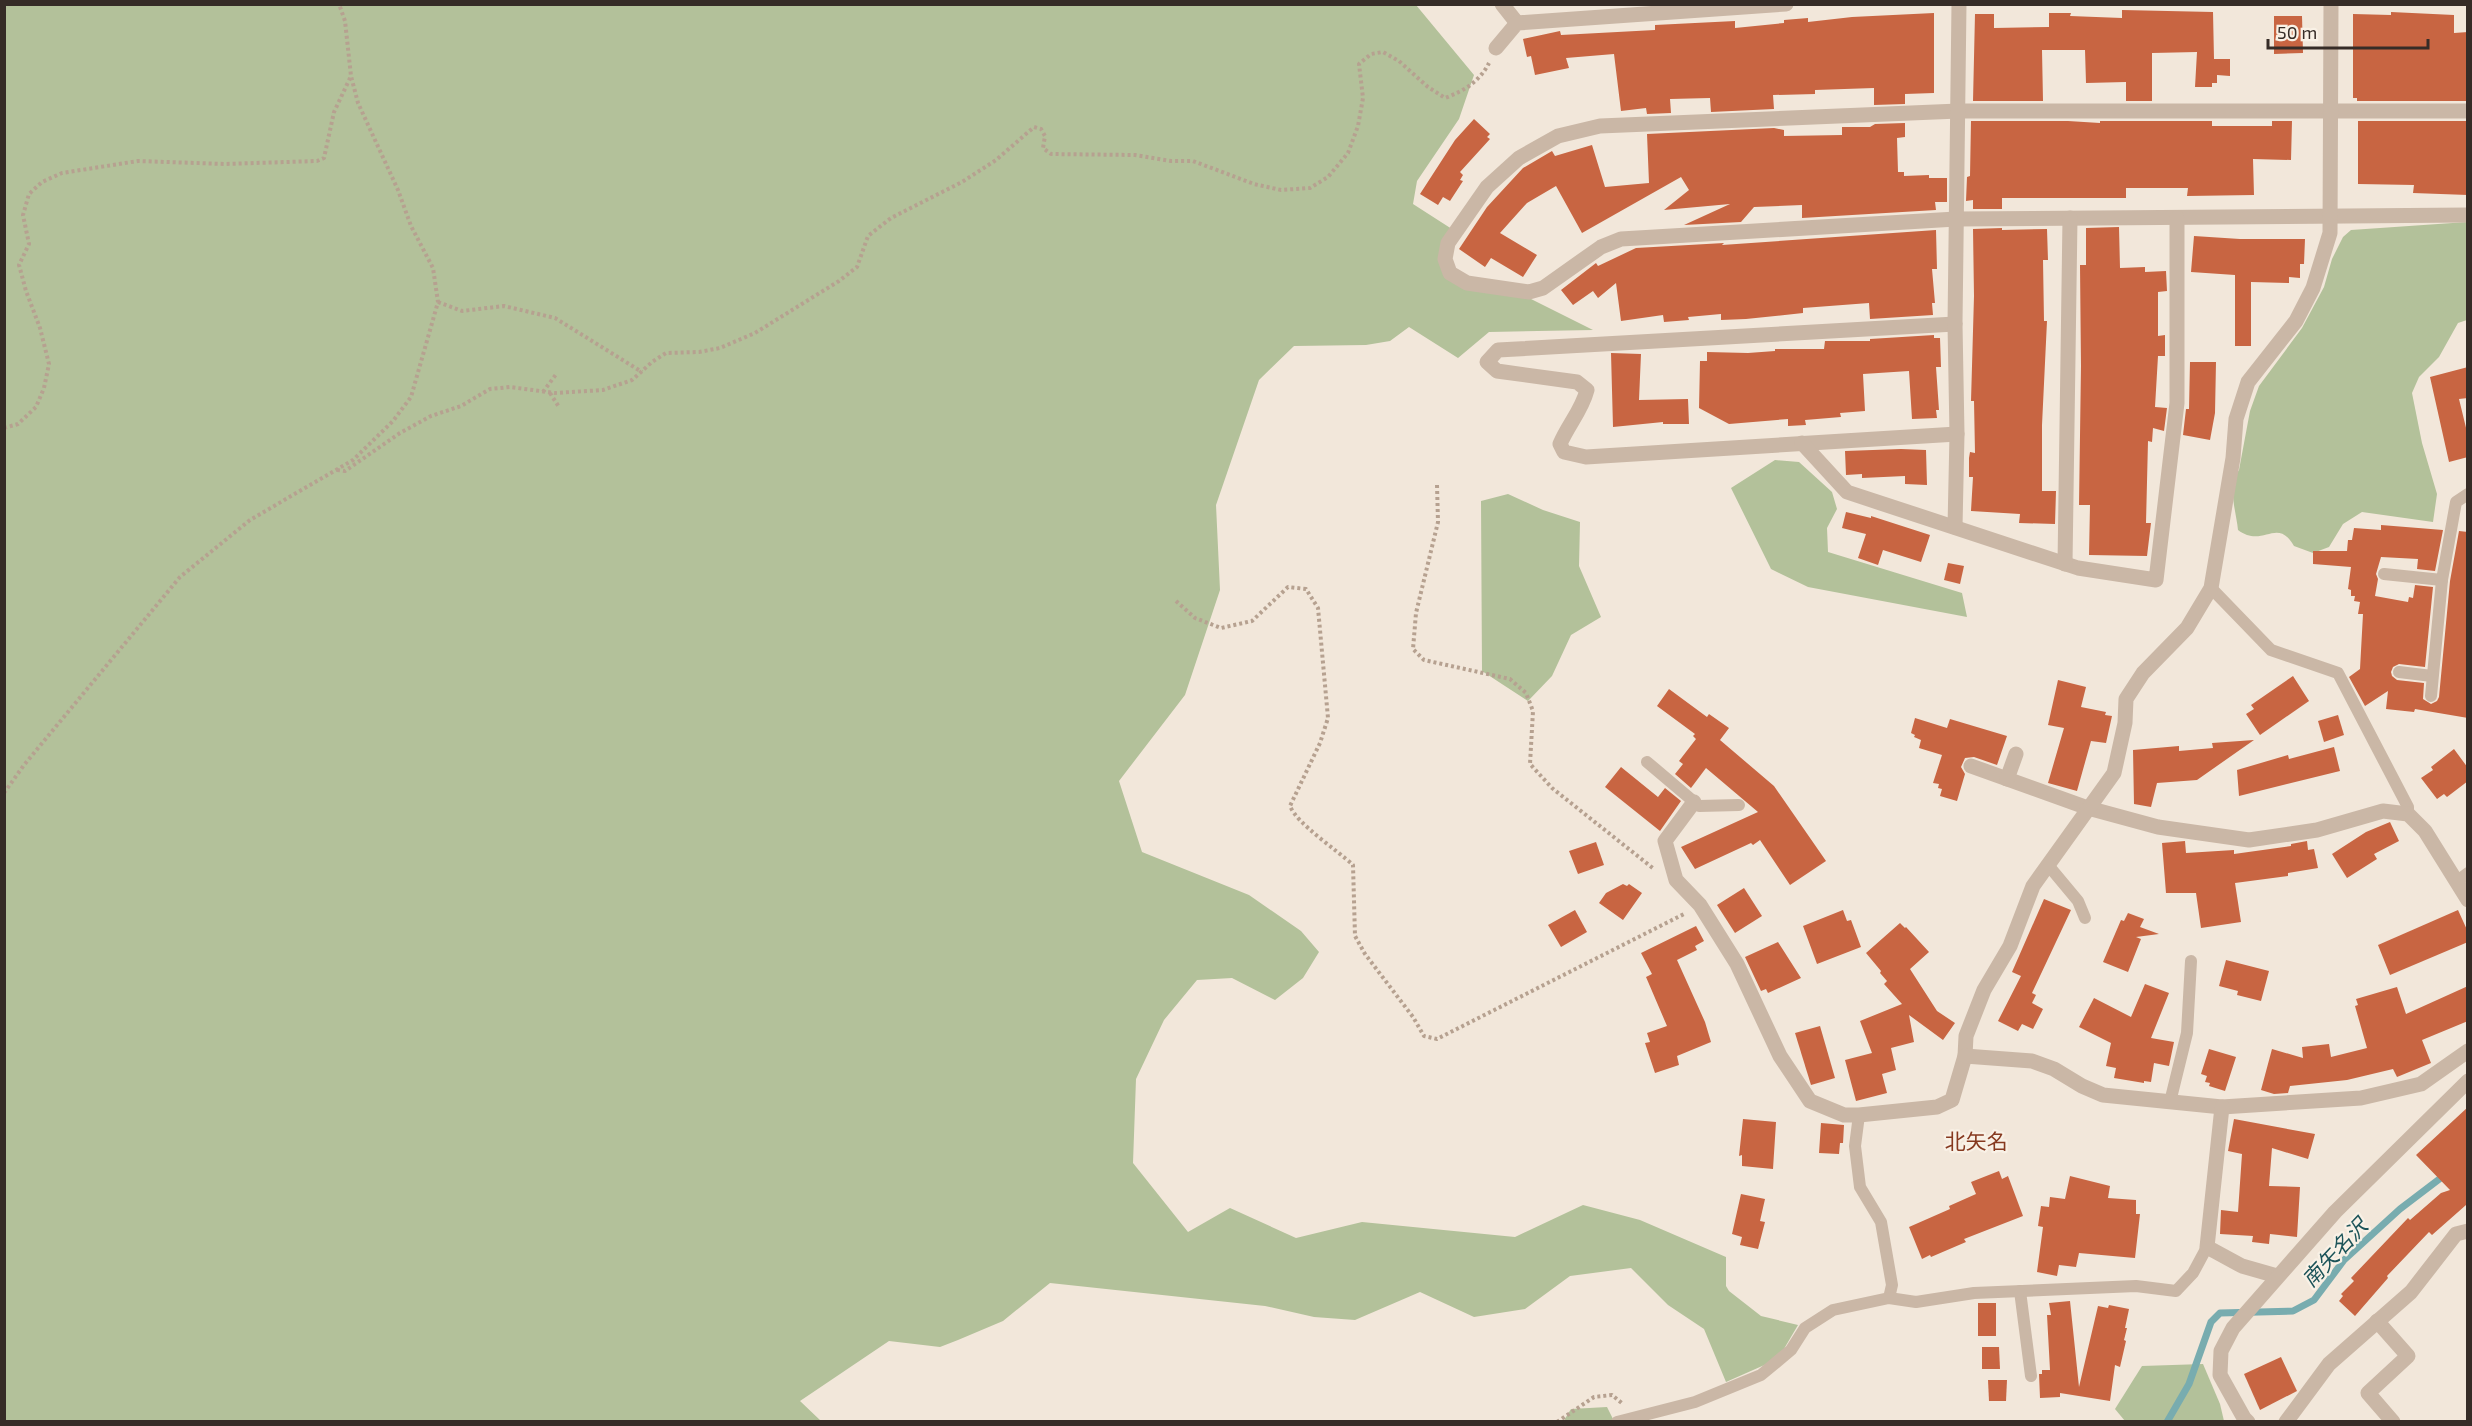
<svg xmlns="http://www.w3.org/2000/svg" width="2472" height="1426" font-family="'Exo 2','Noto Sans JP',sans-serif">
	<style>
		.green { fill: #b3c19a }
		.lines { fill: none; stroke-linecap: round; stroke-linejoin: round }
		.stream { stroke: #78acaf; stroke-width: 7 }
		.building { fill: #c86542 }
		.path { stroke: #b6a190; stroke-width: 4; stroke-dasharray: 3 3; stroke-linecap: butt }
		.service { stroke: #cab7a6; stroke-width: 12 }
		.minor { stroke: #cab7a6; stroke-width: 15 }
		.labels { text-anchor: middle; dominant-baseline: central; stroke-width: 4.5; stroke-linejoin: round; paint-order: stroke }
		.neighbourhood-label { font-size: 21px; fill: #86391f; stroke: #f9f1e6 }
		.water-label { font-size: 21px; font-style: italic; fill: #1c5358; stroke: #f9f1e6 }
	</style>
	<rect width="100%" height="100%" fill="#f2e7da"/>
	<g class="green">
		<path d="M5,5H1416L1474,75L1459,119L1417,181L1413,204L1455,231L1450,270L1523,295L1593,330L1489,332L1458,358L1409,327L1390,341L1366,345L1294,346L1259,380L1216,505L1220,590L1185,695L1119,781L1142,852L1249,895L1301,931L1319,952L1303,978L1275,1000L1232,978L1197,980L1164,1020L1136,1079L1133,1163L1188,1232L1230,1208L1296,1238L1362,1222L1515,1237L1583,1205L1640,1220L1726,1257V1286L1729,1291L1761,1316L1798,1325L1778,1359L1726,1382L1704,1329L1668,1305L1631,1268L1570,1276L1525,1309L1474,1317L1420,1292L1355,1320L1314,1317L1265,1306L1050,1283L1003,1321L958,1340L940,1347L889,1341L800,1401L821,1421L5,1422Z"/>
		<path d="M2467,222V320L2458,323L2439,357L2419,377L2412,393L2422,443L2437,494L2433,522L2362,512L2343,524L2329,547L2313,553L2294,546C2277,516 2263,549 2238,530C2236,510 2227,487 2239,470L2250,411L2259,386L2302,328L2324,287L2332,259L2343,237L2351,230Z"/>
		<path d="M1775,460L1799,462L1832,492L1837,509L1827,528L1828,552L1962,593L1967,617L1808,587L1771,569L1731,488Z"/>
		<path d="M1508,494L1543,510L1580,522L1579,566L1601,617L1571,635L1552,676L1528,701L1482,671L1481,501Z"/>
		<path d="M2203,1364L2220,1404L2224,1421H2125L2115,1409L2142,1366Z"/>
		<path d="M1607,1407L1614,1421L1563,1422L1571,1409Z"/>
	</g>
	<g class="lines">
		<path class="stream" d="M2167,1422L2189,1384L2211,1322L2220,1313L2293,1311L2314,1300L2344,1260L2400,1209L2446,1174"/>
	</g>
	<g class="building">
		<path d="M2122,10L2213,12L2214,59H2230V76L2217,75V83H2212V87H2195L2197,52L2152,53V101H2126V82L2086,83L2085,50H2042L2043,101H1973L1975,14H1994V28L2049,27V13H2071L2070,16L2122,18Z"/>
		<path d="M2391,12L2454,15V33L2468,32V101H2357V98H2353V14L2391,15Z"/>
		<path d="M1934,13V93L1905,94V104L1874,105V88L1815,90V94L1773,95L1774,109L1711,112L1710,98L1670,99L1671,113L1647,114L1646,108L1621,111L1614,54L1566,58L1569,68L1535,75L1531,56L1527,57L1523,39L1560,31L1561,35L1655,30V25L1735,21V28L1784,23V20L1808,18V22L1852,17Z"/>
		<path d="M2274,16H2302L2303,53L2274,54Z"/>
		<path d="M1474,119L1490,134L1487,137L1490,139L1460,172L1463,175L1460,180L1463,181L1450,201L1443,197L1438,205L1420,194L1455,140Z"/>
		<path d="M1971,121H2068L2100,123V121H2212V126H2272V121H2292L2291,160L2253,159L2254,195L2187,196L2188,188H2126V198H2002V209H1973V200L1966,201L1967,177L1970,176Z"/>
		<path d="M2358,121H2468V195L2413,193L2414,185L2358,184Z"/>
		<path d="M1905,123V137L1897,138L1898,172H1904V176L1929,175V178H1947V202H1935L1936,210L1802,218V205L1754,207L1741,222L1684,225L1730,204L1664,210L1689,190L1681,177L1582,233L1556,186L1527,203L1500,233L1537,255L1523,277L1491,258L1485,267L1459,249L1487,207L1523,168L1552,151L1555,156L1592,145L1605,187L1649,183L1647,134L1774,128L1784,130V136L1842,135V127H1870L1875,124Z"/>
		<path d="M2119,227L2120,268L2145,267V272L2166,271L2167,291L2158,292V336L2165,335V356H2158L2155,407L2167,408L2164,431L2153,428L2152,442L2148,441L2146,523H2151L2147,556L2089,555L2090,505H2079L2081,366L2080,265H2086V228Z"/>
		<path d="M2002,228V230L2047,229L2048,260H2043L2044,321H2047L2042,425V491H2056L2055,524L2019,523L2020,514L1971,511L1973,477H1969V458L1970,452L1975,453L1974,401H1971L1974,296L1973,229Z"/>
		<path d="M1936,230L1937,269H1932L1935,303H1932L1933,315L1870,319L1869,303L1803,308V313L1746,319L1721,320V314L1688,317L1689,320L1664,322L1663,315L1621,321L1616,283L1598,298L1593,291L1573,305L1561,290L1596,263L1598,266L1636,248L1724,243L1722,245Z"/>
		<path d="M2194,236L2240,239H2305L2304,264H2300V278L2289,277V283L2251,282V346H2235V275L2191,272Z"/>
		<path d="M1934,335V338H1940L1941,367H1936L1939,410H1936L1937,418L1912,419L1909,371L1863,374L1865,411L1840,413L1841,417L1805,420L1806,425L1788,426V419L1729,424L1699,408L1700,361H1707V352L1748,353L1775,351V349H1824L1825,341H1870V339Z"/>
		<path d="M1611,353L1641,354L1639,400L1688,399L1689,424H1663V422L1613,427Z"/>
		<path d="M2190,362H2216L2215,413L2210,440L2183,435L2186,409H2189Z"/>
		<path d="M2468,367V398L2459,399L2468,436V457L2449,462L2430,377Z"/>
		<path d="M1901,449L1926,450L1927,485L1905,484V476L1862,478V474L1846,475L1845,451Z"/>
		<path d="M1846,512L1871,518V516L1930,535L1921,562L1883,550L1878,565L1858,558L1866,534L1842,528Z"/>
		<path d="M2381,525L2443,530L2435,571L2417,569L2418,559L2381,557L2376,574L2378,579L2375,596L2408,602L2409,597L2413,598L2415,585L2433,587L2425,667L2399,664L2393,667L2391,672L2392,676L2397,680L2424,683L2423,699L2431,704L2437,701L2439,697L2450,581L2459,531L2468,532V718L2415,709L2414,712L2386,709L2388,691L2365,706L2349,677L2360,669L2363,614H2358L2360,602L2354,601L2355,596H2351V590L2348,589L2351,567L2313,564V551H2347L2348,540H2352L2354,528L2381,530Z"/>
		<path d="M1948,563L1964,566L1960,584L1944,580Z"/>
		<path d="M2293,676L2309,701L2260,735L2246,714L2254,709L2251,705Z"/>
		<path d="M2058,680L2086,687L2081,707L2106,712L2105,715L2112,716L2106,743L2091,741L2077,791L2048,783L2064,728L2048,725Z"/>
		<path d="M1669,689L1707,717L1709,714L1729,728L1720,740L1774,786L1826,861L1790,885L1760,840L1753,845L1751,843L1695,869L1681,847L1758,812L1706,768L1691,788L1675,774L1683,764L1679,761L1696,739L1693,736L1695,734L1657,706Z"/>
		<path d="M2338,715L2344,735L2324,742L2318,721Z"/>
		<path d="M1915,718L1947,728L1950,719L2007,736L1997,765L1974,757L1965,758L1961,767L1965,774L1957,801L1940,796L1942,789L1938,788L1939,784L1933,783L1942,755L1919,748L1921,740L1914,737L1915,735L1911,733Z"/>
		<path d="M2254,740L2197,780L2157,783L2151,807L2134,804L2133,750L2179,746V751L2213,748L2212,743Z"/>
		<path d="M2334,747L2340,771L2239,796L2237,770L2288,755L2289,759Z"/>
		<path d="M2454,749L2468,768V781L2447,797L2444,794L2437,799L2421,778L2433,770L2431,767Z"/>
		<path d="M1621,767L1658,797L1665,788L1681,801L1660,831L1605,787Z"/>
		<path d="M2390,822L2399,841L2374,854L2377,859L2347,878L2332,854L2366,832Z"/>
		<path d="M2185,841L2186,853L2234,850V854L2291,846V844L2307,841L2308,850L2314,849L2318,868L2288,873V876L2235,883L2241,922L2201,928L2196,893H2166L2162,843Z"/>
		<path d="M1596,842L1604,865L1578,874L1569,851Z"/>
		<path d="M1623,884L1627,886L1629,884L1642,893L1623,920L1599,903L1606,893Z"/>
		<path d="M1744,888L1762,916L1735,933L1717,905Z"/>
		<path d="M2044,899L2071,910L2032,993L2036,995L2032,1003L2043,1009L2033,1029L2022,1024L2018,1031L1998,1021L2021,976L2012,972Z"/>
		<path d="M1575,910L1587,932L1561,947L1548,925Z"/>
		<path d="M1843,910L1847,921L1851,920L1861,947L1817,964L1803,926Z"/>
		<path d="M2458,910L2468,932V942L2390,975L2378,945Z"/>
		<path d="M2128,913L2144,919L2140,927L2159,934L2136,937L2141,939L2128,972L2103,962L2121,920L2124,921Z"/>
		<path d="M1900,923L1905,928L1906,927L1929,952L1910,969L1937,1011L1955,1023L1943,1040L1909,1015L1914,1042L1891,1048L1896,1070L1882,1074L1887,1093L1856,1101L1845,1060L1872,1053L1860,1021L1902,1004L1884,984L1887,981L1880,973L1881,971L1866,953Z"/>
		<path d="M1696,926L1704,941L1695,946L1697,950L1677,960L1705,1022L1711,1042L1677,1056L1679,1065L1655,1073L1645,1043L1650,1042L1647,1033L1667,1026L1646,977L1652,974L1641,953Z"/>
		<path d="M1778,942L1801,978L1768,993L1766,989L1761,991L1745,957Z"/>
		<path d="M2226,960L2269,971L2261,1001L2237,995L2238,991L2219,986Z"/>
		<path d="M2145,984L2169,993L2151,1038L2174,1042L2169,1066L2154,1063L2151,1082L2144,1081V1083L2114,1078L2116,1068L2106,1066L2111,1043L2079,1027L2094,998L2131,1017Z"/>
		<path d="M2468,986V1021L2422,1040L2431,1063L2397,1077L2393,1069L2347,1080L2290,1086L2288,1093L2274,1094L2261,1090L2272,1049L2303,1058L2302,1047L2329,1044L2331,1057L2367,1048L2355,1006L2358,1005L2356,999L2397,987L2406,1014Z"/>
		<path d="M1820,1026L1835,1078L1811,1085L1795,1033Z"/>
		<path d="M2209,1049L2236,1057L2225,1091L2209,1086L2210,1083L2205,1082L2207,1076L2201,1074Z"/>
		<path d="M2468,1107V1207L2466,1205L2432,1235L2429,1232L2387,1276L2388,1278L2355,1316L2339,1301L2343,1296L2341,1294L2354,1281L2351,1278L2408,1218L2410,1220L2441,1193L2450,1190L2416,1155Z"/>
		<path d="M1743,1119L1776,1122L1773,1169L1742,1166V1155L1739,1156Z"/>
		<path d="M2234,1119L2315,1134L2308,1159L2272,1148L2269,1186L2300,1187L2297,1237L2270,1234L2269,1244L2252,1242L2253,1236L2220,1234L2221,1210L2238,1212L2242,1154L2228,1151Z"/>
		<path d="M1821,1123L1844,1125L1843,1143H1840L1839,1154L1819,1153Z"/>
		<path d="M1999,1171L2002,1179L2008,1176L2023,1216L1964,1239L1966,1242L1931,1257L1930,1255L1922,1259L1909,1227L1950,1209L1949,1206L1976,1194L1971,1182Z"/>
		<path d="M2070,1176L2110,1186L2108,1198L2136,1200V1214H2140L2135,1258L2079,1253L2076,1267L2059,1265L2057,1276L2037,1272L2043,1227L2038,1226L2041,1206L2049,1207L2050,1197L2065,1199Z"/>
		<path d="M1741,1194L1765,1199L1760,1221L1765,1222L1758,1249L1740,1245L1742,1237L1732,1234Z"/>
		<path d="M2070,1301L2079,1387L2098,1306L2108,1308L2109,1305L2129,1309L2125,1328H2127L2124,1340L2126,1341L2120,1367L2115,1365L2110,1401L2060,1393V1397L2040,1398L2039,1374H2042V1370H2050L2047,1315H2051L2049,1303Z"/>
		<rect x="1978" y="1303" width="18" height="33"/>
		<path d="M1982,1347H1999L2000,1369H1982Z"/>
		<path d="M2281,1357L2297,1391L2260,1410L2244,1374Z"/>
		<path d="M1988,1380H2007L2006,1401H1989Z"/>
	</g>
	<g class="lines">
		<g class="path">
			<path d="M438,302L462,311L504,306L555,318L642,372"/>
			<path d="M543,392L557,373"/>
			<path d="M550,393L559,407"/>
			<path d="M4,428L18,424L36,407L44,388L49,364L40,328L26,291L19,265L29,244L23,215L29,194L42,182L62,173L138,161L225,164L317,161L324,158L334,112L351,76"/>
			<path d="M337,470L345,471L400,433L431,416L461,406L490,389L510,387L555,393L603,390L632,380L652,362L666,353L699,352L720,348L755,333L839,281L857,267L868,236L891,218L962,182L996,160L1034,127L1041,129L1045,136L1043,148L1051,154L1135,155L1171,161H1193L1254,184L1281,190L1310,188L1328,177L1348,153L1358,126L1363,98L1359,64L1371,54L1383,52L1399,61L1428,87L1445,98C1464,91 1480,81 1489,63"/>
			<path d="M1437,485L1438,522L1416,613L1413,649L1424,660L1510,679L1526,693L1533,711L1530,764L1552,788L1654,869"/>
			<path d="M1176,601L1195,618L1221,628L1252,621L1288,587L1306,589L1318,608L1328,718L1320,743L1290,806C1297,824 1337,850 1353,865L1355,936L1365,954L1413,1017L1424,1036L1437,1039L1684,914"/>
			<path d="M4,793L24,765L180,577L250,520L353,460L393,421L411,397L438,302L433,268L411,226L398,190L358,103L351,76L345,21L339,4"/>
			<path d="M1557,1422L1594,1397L1612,1395L1623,1404"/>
		</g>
		<g class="service">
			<path d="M2384,574L2442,580"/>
			<path d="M2211,588L2271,650L2338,673L2408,807V814"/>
			<path d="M2399,672L2432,676"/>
			<path d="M2431,696L2442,580L2456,502L2468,494"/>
			<path d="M1647,762L1699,806L1739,805"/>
			<path d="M2048,865L2078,901L2085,918"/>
			<path d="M2456,882L2468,873"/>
			<path d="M2170,1102L2187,1033L2191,961"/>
			<path d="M1859,1115L1855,1146L1860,1187L1881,1222L1892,1285L1889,1298"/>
			<path d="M2020,1291L2031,1376"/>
			<path d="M1617,1422L1695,1402L1761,1375L1791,1350L1805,1328L1833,1310L1889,1298L1916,1302L1974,1293L2136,1286L2176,1291L2193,1273L2207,1247"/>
		</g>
		<g class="minor">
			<path d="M1502,4L1517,23"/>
			<path d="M1496,48L1517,23L1786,4"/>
			<path d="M2468,111H1959L1600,126L1558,136L1519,158L1487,187L1448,243L1445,259L1450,273L1467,283L1529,292L1543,288L1601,247L1621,239L1956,219L2468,215"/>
			<path d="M1955,324L1498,350L1487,362L1497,371L1577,382L1587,390C1582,410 1568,425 1560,444L1564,452L1586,457L1957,434"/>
			<path d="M1802,443L1847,492L2078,568L2156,580L2177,403V218"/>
			<path d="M1955,527L1957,434L1955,324L1959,4"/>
			<path d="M2065,564L2070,218"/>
			<path d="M1971,766L2088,808L2158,827L2249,840L2317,830L2383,811L2408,814L2425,831L2468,900"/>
			<path d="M2007,779L2016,754"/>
			<path d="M1694,802L1665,841L1676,880L1700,905L1737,964L1780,1056L1810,1101L1844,1115H1859L1937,1107L1952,1100L1965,1056L1966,1036L1984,990L2010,946L2033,886L2114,773L2125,723L2126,699L2143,673L2187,628L2211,588L2233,458L2236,419L2248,382L2296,321L2313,288L2330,233L2331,4"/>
			<path d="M1965,1056L2032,1061L2054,1069L2082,1086L2103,1095L2222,1107L2361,1098L2421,1084L2468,1051"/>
			<path d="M2222,1107L2207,1247L2242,1266L2277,1276"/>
			<path d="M2377,1321L2408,1356L2368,1393L2393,1422"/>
			<path d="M2248,1422L2244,1418L2220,1375L2221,1351L2233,1328L2335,1212L2468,1081"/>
			<path d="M2286,1422L2329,1364L2411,1292L2456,1234L2468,1231"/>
		</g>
	</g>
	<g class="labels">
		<g class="neighbourhood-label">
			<text x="1976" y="1140">北矢名</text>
		</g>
		<g class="water-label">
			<text transform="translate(2334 1252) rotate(-47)">南矢名沢</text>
		</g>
	</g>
	<rect width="2472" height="1426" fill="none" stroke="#362c27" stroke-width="12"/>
	<path d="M2268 39v9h160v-9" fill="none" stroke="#362c27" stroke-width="3"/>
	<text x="2277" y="39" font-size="18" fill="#362c27" stroke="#f9f1e6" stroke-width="4.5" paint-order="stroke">50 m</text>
</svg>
